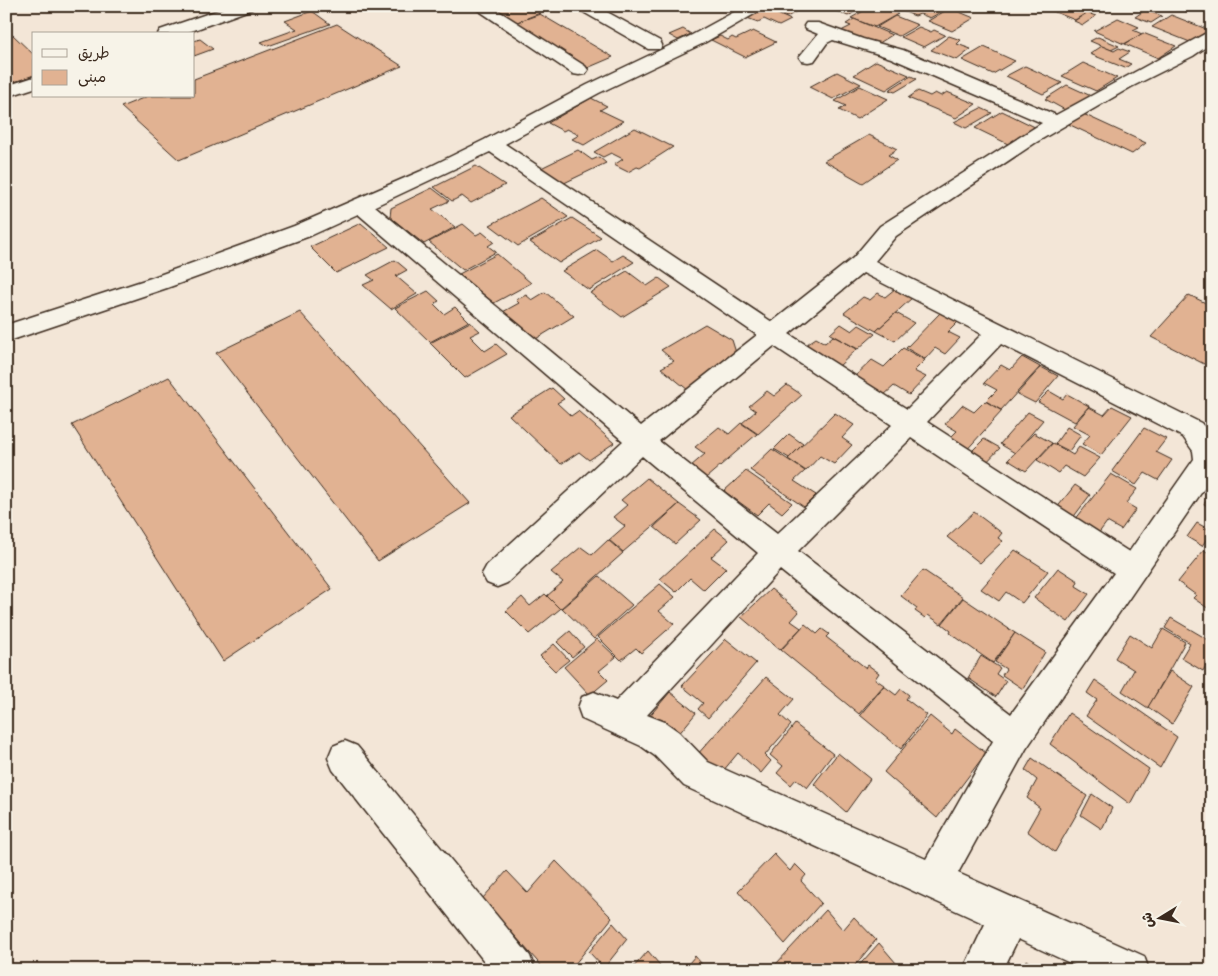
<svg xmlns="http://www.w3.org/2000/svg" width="1218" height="976" font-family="'Balsamiq Sans','Playpen Sans Arabic',sans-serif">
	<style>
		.building { fill: #e1b292; stroke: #3b2a1e }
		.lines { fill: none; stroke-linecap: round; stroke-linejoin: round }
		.minor-casing { stroke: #3b2a1e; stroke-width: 3 }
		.minor { fill: #f7f3e8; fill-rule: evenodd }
	</style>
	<rect width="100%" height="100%" fill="#f3e6d7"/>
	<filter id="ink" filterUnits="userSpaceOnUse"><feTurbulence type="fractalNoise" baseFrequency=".02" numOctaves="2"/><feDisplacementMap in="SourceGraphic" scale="10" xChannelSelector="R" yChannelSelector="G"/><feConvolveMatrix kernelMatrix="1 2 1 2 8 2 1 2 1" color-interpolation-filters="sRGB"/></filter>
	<g filter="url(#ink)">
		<g class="building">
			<path d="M484,6H528L540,13L512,24Z"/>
			<path d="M768,6H806L787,17L765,8Z"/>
			<path d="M824,6H847L837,12Z"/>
			<path d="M849,6H865L848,16L839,12Z"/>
			<path d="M872,6H880L898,14L875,27L851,18Z"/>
			<path d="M911,6H943L948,8L930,18L920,14L915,16L902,11Z"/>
			<path d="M1081,6L1091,10L1075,20L1042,7Z"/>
			<path d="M950,8L974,18L952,31L928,21Z"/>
			<path d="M766,9L791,20L779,26L764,19L758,22L747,18Z"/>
			<path d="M1145,10L1162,16L1151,23L1135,17Z"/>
			<path d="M312,11L330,24L268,46L261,42L297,29L285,21Z"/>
			<path d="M1087,13L1096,16L1083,25L1074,21Z"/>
			<path d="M540,14L613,57L585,69L512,24Z"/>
			<path d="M1171,15L1209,30L1190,42L1152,27Z"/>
			<path d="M895,16L918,25L899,36L877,27Z"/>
			<path d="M1118,18L1139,27L1133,30L1142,34L1124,44L1094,31Z"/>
			<path d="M854,19L892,35L873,47L839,32L851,26L846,24Z"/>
			<path d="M337,24L402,66L179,160L121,107L148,96H194V79Z"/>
			<path d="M919,27L931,32L934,30L945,35L924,47L901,37Z"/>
			<path d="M683,29L691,34L678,40L669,35Z"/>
			<path d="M753,31L776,42L745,57L711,40L720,36L728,40L732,37L736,39Z"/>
			<path d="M1143,33L1176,46L1158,58L1125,44Z"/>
			<path d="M13,35L34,55V75L6,85V37Z"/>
			<path d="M949,36L961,40L957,44L971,49L957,60L931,50Z"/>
			<path d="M1098,37L1119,46L1111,50L1090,41Z"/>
			<path d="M200,39L213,49L194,56V41Z"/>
			<path d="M1102,46L1114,51L1119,48L1130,52L1119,59L1131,64L1125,68L1090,54Z"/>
			<path d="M984,47L1015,61L993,74L962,60Z"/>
			<path d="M876,61L909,75L886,90L854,75Z"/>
			<path d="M1083,63L1117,78L1096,91L1062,76Z"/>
			<path d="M1025,66L1062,83L1043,94L1006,76Z"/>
			<path d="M837,72L861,84L833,99L809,87Z"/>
			<path d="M911,76L917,79L895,92L889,90Z"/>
			<path d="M1067,85L1091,96L1067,111L1045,99Z"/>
			<path d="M860,86L888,99L857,119L839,110L846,106L835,101Z"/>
			<path d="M918,91L930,96L935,93L941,96L947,92L976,104L956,118L908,98Z"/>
			<path d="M591,98L607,106L600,110L623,121L584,145L572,139L579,135L567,129L563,131L548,123Z"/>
			<path d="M981,108L992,113L966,128L954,122Z"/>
			<path d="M1002,111L1039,129L1024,139L1019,137L1008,144L975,128Z"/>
			<path d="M1081,113L1146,143L1132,154L1066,123Z"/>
			<path d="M635,128L673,147L640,168L637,167L628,172L614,165L623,159L611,153L603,157L594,152Z"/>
			<path d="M869,135L897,149L888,155L897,160L863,183L824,161Z"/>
			<path d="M578,150L592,160L599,157L606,163L560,185L539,169Z"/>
			<path d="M476,166L505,185L471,203L462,196L452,201L434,187Z"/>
			<path d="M432,188L449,201L432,209L455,227L424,244L390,217L391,208Z"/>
			<path d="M541,198L568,217L518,246L490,225Z"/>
			<path d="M572,218L601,237L559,263L530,242Z"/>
			<path d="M361,223L389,247L336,273L310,247Z"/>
			<path d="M463,224L476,235L482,232L494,242L488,246L496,252L463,270L429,242Z"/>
			<path d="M597,250L613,261L623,255L634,262L589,290L562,271Z"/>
			<path d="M497,254L531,283L494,303L459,274Z"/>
			<path d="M395,260L407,270L396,276L417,294L391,309L363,285L374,280L367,275Z"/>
			<path d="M627,271L647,286L659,278L671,287L622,317L590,293Z"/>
			<path d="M896,288L913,297L876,331L844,313L863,297L870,300L878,293L885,297Z"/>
			<path d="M428,291L439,301L434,304L444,314L455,307L469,321L430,342L395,308Z"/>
			<path d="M545,292L574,316L534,340L501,313L519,303L516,300L526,295L532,300Z"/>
			<path d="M1189,295L1212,306V368L1151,337Z"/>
			<path d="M300,312L470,503L378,561L216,353Z"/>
			<path d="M896,313L914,323L895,341L876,331Z"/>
			<path d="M940,313L958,322L948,332L960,338L945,354L935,348L925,359L906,348Z"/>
			<path d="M470,322L480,331L470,336L485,351L496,344L507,354L465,378L430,343Z"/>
			<path d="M705,324L732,340L737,356L688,390L661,368L674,361L661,350Z"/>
			<path d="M841,324L852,331L859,325L875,334L858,349L830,334Z"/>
			<path d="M833,336L857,349L837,368L809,350L807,344L816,338L825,343Z"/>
			<path d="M903,348L925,360L914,371L926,377L909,395L894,386L883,396L853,378L872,360L884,367Z"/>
			<path d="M1022,357L1040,367L1001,410L986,401L997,390L984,383L1001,365L1010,370Z"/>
			<path d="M1041,367L1058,376L1035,403L1017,394Z"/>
			<path d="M169,377L332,589L223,661L72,425Z"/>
			<path d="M787,385L802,395L758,434L742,423L756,411L749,406L767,391L774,396Z"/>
			<path d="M552,388L564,399L557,403L571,416L578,411L614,443L589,460L579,452L561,464L509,415Z"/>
			<path d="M1049,391L1063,399L1067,394L1089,406L1075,422L1038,402Z"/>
			<path d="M985,401L1002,411L963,454L945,443L957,431L945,424L962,405L974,412Z"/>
			<path d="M1112,406L1132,416L1101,455L1082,444L1090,435L1073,426L1089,407L1104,415Z"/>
			<path d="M1028,412L1043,420L1015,453L1000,444Z"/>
			<path d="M835,413L854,425L842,438L852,445L834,464L820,456L806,471L788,459Z"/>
			<path d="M741,423L757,434L706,478L691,466L705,454L695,447L719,427L729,434Z"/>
			<path d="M1067,427L1081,435L1069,451L1055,444Z"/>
			<path d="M1144,428L1166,439L1156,452L1172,460L1158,480L1145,473L1136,485L1112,471Z"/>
			<path d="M1034,433L1052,443L1026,471L1008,460Z"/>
			<path d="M789,434L803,444L789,458L774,449Z"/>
			<path d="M984,439L1000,448L983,466L967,456Z"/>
			<path d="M1053,443L1073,455L1079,447L1100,458L1083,477L1064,466L1058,473L1037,460Z"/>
			<path d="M772,449L805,471L794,481L816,495L804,507L750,470Z"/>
			<path d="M746,471L792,503L782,513L769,503L757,515L724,491Z"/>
			<path d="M1111,474L1137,489L1126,503L1136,509L1121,530L1107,522L1098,534L1075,520Z"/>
			<path d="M647,478L679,504L623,552L609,540L625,526L613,517L627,505L621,500Z"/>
			<path d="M1075,485L1090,495L1072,519L1056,509Z"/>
			<path d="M1212,492V509L1204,504Z"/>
			<path d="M679,504L701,520L675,544L654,527Z"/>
			<path d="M974,512L1002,533L998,538L1003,541L980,563L947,537Z"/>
			<path d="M1197,523L1212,531L1202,546L1187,537Z"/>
			<path d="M715,529L729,540L711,557L726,568L704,590L690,578L676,592L660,579Z"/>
			<path d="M608,540L623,553L560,609L547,596L563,582L551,572L581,547L592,555Z"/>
			<path d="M1015,550L1048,571L1022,603L1006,592L999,601L981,589Z"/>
			<path d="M1204,550L1212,555V611L1193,598L1196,595L1178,582Z"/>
			<path d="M1058,568L1078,581L1076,586L1089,594L1068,622L1034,598Z"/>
			<path d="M923,570L963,597L941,624L928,615L925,618L915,611L917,608L901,596Z"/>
			<path d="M599,576L632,605L594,639L562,608Z"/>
			<path d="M660,584L675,597L659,611L674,624L641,653L636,648L621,660L598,637Z"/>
			<path d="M771,589L799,612L791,621L801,628L780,650L741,617Z"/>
			<path d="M545,594L560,609L529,634L506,611L522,597L530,606Z"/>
			<path d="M963,598L1015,633L993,663L950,633L951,631L942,624Z"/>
			<path d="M1171,618L1212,642V654L1203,671L1181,658L1190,643L1165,628Z"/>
			<path d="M805,624L817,634L822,629L829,634L826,637L866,668L868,665L879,673L875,679L884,685L859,714L781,650Z"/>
			<path d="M1163,629L1185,642L1148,708L1122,691L1134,670L1115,658L1130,634L1152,648Z"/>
			<path d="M570,631L584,647L572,657L557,642Z"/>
			<path d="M1015,633L1045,652L1023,689L1002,675L1006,669L995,662Z"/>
			<path d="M597,639L616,657L599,671L608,680L590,695L564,667Z"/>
			<path d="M726,639L756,663L708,718L698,709L703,703L682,686Z"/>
			<path d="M554,644L569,660L555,671L540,656Z"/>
			<path d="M981,656L1000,668L996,674L1006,681L996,697L968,678Z"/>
			<path d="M1170,671L1194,687L1172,724L1148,707Z"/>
			<path d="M766,677L794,699L780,715L791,725L765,755L771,761L761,773L738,753L718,777L696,756Z"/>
			<path d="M1095,680L1177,737L1160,768L1086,716L1097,700L1087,693Z"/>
			<path d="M884,686L896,695L901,689L909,695L906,699L927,715L901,749L860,715Z"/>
			<path d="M670,692L696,713L673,741L647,719Z"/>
			<path d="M1069,713L1149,769L1130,804L1050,744Z"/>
			<path d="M930,716L952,734L955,729L986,753L937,818L884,772Z"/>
			<path d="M795,724L833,754L807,788L796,779L791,785L777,773L783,766L770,755Z"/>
			<path d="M838,753L870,779L846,812L814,784Z"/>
			<path d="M1032,758L1087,796L1055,852L1027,831L1040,808L1027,798L1037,780L1025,770Z"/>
			<path d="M1092,794L1112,808L1102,829L1081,815Z"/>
			<path d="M774,854L790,871L795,864L806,875L801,881L821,903L785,944L738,891Z"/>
			<path d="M556,861L612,918L570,970H545L482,899L507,871L528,893Z"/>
			<path d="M826,910L843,930L854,917L876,940L851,970H781L776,964Z"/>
			<path d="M613,923L627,939L604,968L589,952Z"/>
			<path d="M879,943L902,970H855Z"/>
			<path d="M648,951L664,970H631Z"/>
			<path d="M695,956L707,970H683Z"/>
			<path d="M1026,960L1041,970H1022Z"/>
		</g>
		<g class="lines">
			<defs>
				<g id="minor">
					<path d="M230,6H254L252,9L183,34H158L160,30Z"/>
					<path d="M472,6H491L585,66L588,70L585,74L579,75L573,74Z"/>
					<path d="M576,6H596L660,41L662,45L660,49H648L578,9Z"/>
					<path d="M745,6H765L763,9L704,43L599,93L505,144L772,322L853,258L880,226L1042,123L891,58L833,40L827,43L814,61L808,62L802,61L799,57L818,34L806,29L804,26L806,23H818L863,39L903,50L1056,115L1212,30V43L1193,56L1131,87L1035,143L896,236L875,261L1201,423L1212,436V477L1026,749L958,873L1144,956L1149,970H1085L1018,939L1003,970H963L985,924L684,786L655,756L641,746L582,719L578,708L582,697L594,692L616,701L758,553L642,456L507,583L497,587L487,583L482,574L487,565L623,441L358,214L310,236L167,288L6,342V325L151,278L294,226L421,171L484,140L587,85L692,35ZM490,152L757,335L641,426L375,206ZM863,273L982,334L907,409L789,334ZM1001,344L1183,437L1193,451L1194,459L1129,552L927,422ZM774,346L892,425L777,534L659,441ZM911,438L1114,573L1011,714L798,551ZM780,570L993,741L926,859L708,762L679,732L665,722L647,715Z"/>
					<path d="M34,77V88L6,97V86Z"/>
					<path d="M345,741L357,746L530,956L535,970H491L333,770L328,758L333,746Z"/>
				</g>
			</defs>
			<use href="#minor" class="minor-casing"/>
			<use href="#minor" class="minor"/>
		</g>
	</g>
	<rect width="1218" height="976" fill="none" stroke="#f7f3e8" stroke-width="25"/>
	<rect x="12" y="12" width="1193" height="951" fill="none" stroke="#3b2a1e" stroke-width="2" filter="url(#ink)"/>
	<rect x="32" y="32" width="162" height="65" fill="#f7f3e8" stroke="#aca397"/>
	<rect x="42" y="49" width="25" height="8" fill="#f7f3e8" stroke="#aca397"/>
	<text x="78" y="58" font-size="15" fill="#3b2a1e">طريق</text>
	<rect x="42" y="70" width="25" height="15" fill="#e1b292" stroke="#aca397"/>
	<text x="78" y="82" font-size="15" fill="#3b2a1e">مبنى</text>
	<g transform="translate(1160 918) rotate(260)" stroke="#f7f3e8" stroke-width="4" paint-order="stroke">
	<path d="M0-4L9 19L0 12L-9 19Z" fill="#3b2a1e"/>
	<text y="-8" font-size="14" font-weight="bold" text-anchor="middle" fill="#3b2a1e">ش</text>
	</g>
</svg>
